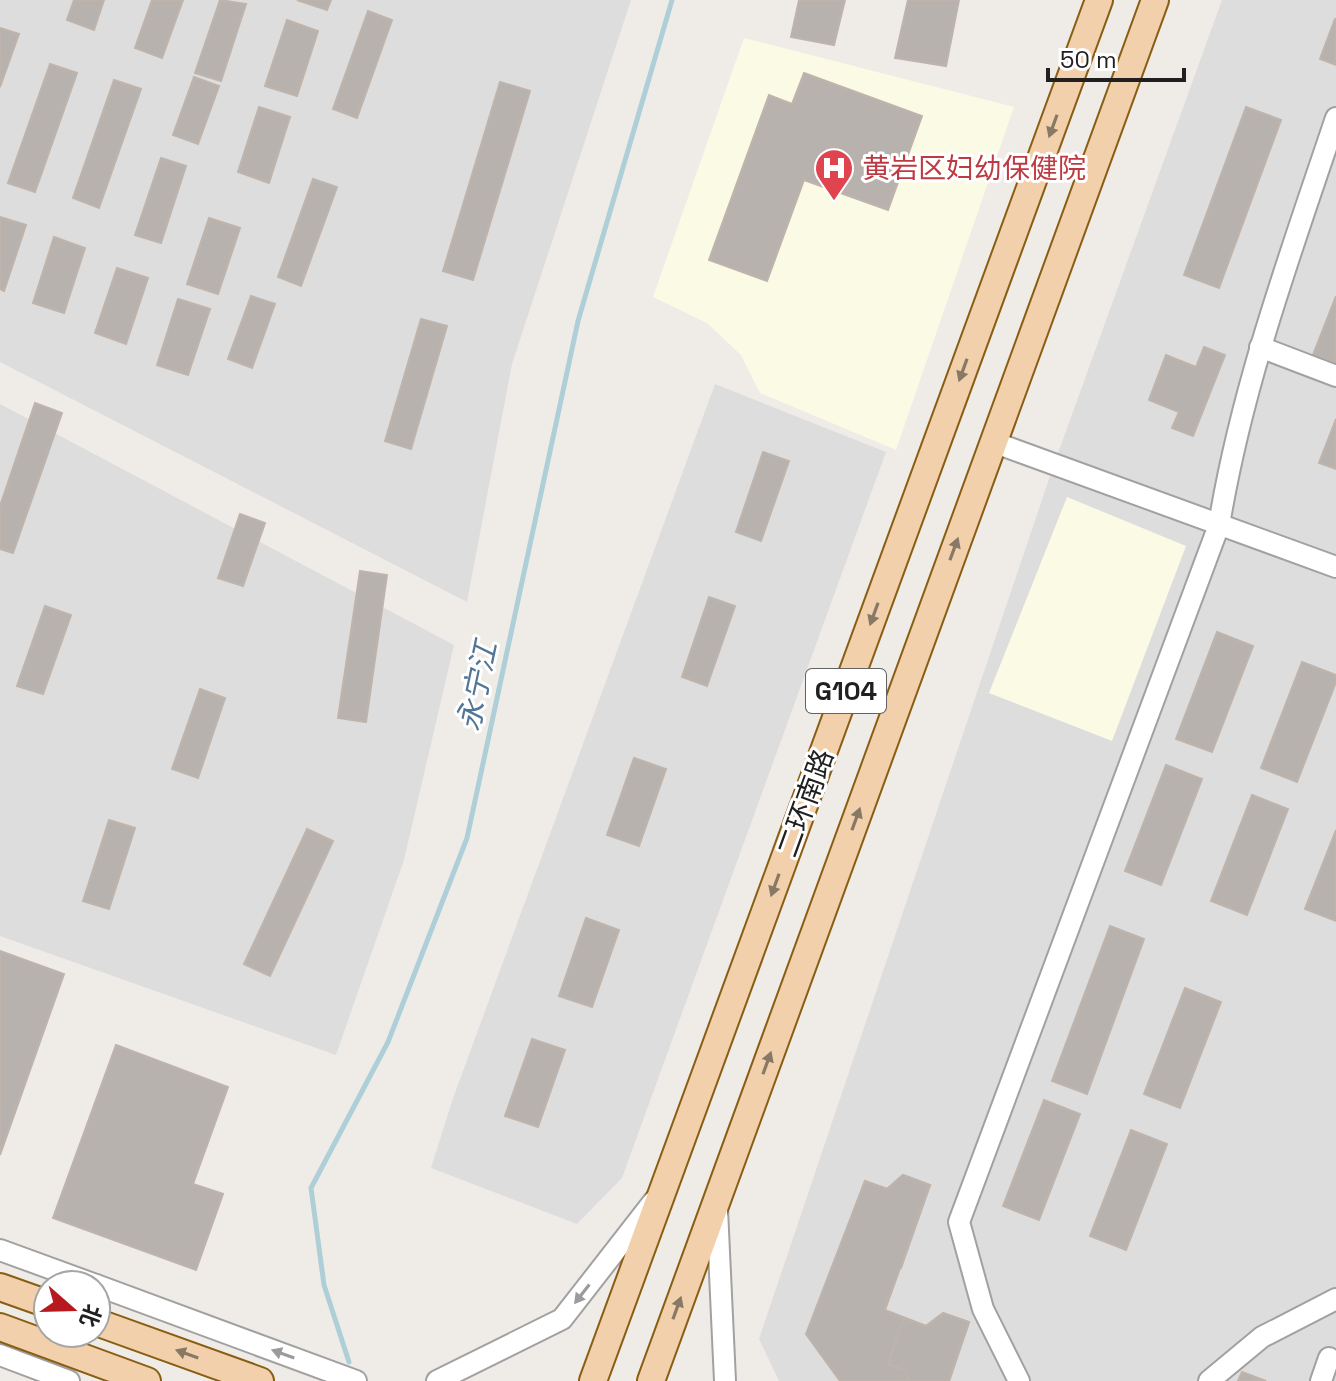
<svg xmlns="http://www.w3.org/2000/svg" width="1336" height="1381" font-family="'Space Grotesk','Noto Sans SC',sans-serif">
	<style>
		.residential { fill: #dedddd }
		.education { fill: #fbfae5 }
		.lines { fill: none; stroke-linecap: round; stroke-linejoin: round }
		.stream { stroke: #aecfd7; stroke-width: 5 }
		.building { fill: #b8b2ae; stroke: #bfb4ac; stroke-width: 2 }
		.minor-casing { stroke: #a1a1a1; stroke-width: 24 }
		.major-casing { stroke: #895e13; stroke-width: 30 }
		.minor { stroke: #fff; stroke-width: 20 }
		.major { stroke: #f1d0ab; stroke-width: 26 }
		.oneway { fill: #887866 }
		.oneway2 { fill: #9b9b9b }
		.labels { text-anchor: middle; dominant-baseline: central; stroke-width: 6; stroke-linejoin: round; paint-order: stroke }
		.shield { fill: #fff; stroke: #636363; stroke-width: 2 }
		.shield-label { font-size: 26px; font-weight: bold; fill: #202020 }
		.health-label { font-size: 28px; fill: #be3a42; stroke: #fff; text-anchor: start }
		.street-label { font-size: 28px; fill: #202020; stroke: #fff }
		.water-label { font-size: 30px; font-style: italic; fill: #517695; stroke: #fff }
	</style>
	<rect width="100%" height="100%" fill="#efece8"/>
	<g class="residential">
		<path d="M0,0H631L512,364L467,602L0,362Z"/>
		<path d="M1222,0H1336V1381H779L759,1339L1054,464Z"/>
		<path d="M715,384L886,452L622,1178L577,1224L431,1168L452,1101Z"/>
		<path d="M0,404L454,645L404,860L336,1055L0,936Z"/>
	</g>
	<g class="education">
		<path d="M744,38L1014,107L896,450L760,393L741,355L707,323L653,297Z"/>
		<path d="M1067,497L1186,546L1112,741L989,693Z"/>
	</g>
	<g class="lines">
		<path class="stream" d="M349,1362L324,1285L311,1188L388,1042L467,838L578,321L672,0"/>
	</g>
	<g class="building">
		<path d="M74,0H104L94,30L67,20Z"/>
		<path d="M152,0H183L162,58L135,48Z"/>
		<path d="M220,0L246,4L221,81L195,73Z"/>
		<path d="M297,0H331L327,10Z"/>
		<path d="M799,0H845L834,45L791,37Z"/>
		<path d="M908,0H959L946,66L895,58Z"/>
		<path d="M368,11L392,20L357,118L333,109Z"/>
		<path d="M1335,19H1336V65L1320,59Z"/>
		<path d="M287,20L318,31L297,96L265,86Z"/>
		<path d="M0,28L19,34L0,87Z"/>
		<path d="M50,64L77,73L35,192L8,183Z"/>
		<path d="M804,73L922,116L888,210L804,180L767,281L709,260L769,95L792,104Z"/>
		<path d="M194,77L219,86L198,144L173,135Z"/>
		<path d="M114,80L141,89L99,208L73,198Z"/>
		<path d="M500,82L530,91L473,280L443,271Z"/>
		<path d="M259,107L290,117L269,183L238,172Z"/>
		<path d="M1246,107L1281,120L1219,288L1184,275Z"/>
		<path d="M161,158L186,166L161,243L135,235Z"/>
		<path d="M313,179L337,187L301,286L278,277Z"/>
		<path d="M0,217L26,225L4,291L0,289Z"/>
		<path d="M209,218L240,228L218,294L187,284Z"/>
		<path d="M54,237L85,248L64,313L33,303Z"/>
		<path d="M117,268L148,278L126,344L95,333Z"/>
		<path d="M251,296L275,304L252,368L228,359Z"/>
		<path d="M1336,296V363L1313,355Z"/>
		<path d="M178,299L210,309L188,375L157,365Z"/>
		<path d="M421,319L447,326L411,449L385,441Z"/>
		<path d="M1204,347L1225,355L1193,436L1172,428L1179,412L1149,400L1166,355L1196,367Z"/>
		<path d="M35,403L62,413L13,553L0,549V506Z"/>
		<path d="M1336,419V469L1319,463Z"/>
		<path d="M763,452L789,461L761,541L736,532Z"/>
		<path d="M240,514L265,523L243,586L218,578Z"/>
		<path d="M360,571L387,575L366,722L338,718Z"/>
		<path d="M709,597L735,606L707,686L682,677Z"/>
		<path d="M45,606L71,615L43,694L17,686Z"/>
		<path d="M1217,632L1253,646L1212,752L1176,739Z"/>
		<path d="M1302,662L1336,675V682L1297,782L1261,768Z"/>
		<path d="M200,689L225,698L198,778L172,769Z"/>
		<path d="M634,758L666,769L639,846L607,835Z"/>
		<path d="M1166,765L1202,779L1161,885L1125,871Z"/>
		<path d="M1252,795L1288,809L1247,915L1211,901Z"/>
		<path d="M109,820L135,828L109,909L83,901Z"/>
		<path d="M307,829L333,841L270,976L244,964Z"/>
		<path d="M1336,830V921L1305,909Z"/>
		<path d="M586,918L619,930L592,1007L559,996Z"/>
		<path d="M1110,926L1144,939L1087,1094L1052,1081Z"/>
		<path d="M0,951L64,974L0,1155Z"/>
		<path d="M1185,988L1221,1002L1180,1108L1144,1094Z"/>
		<path d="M532,1039L565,1050L538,1127L505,1116Z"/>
		<path d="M116,1045L228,1087L193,1184L223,1194L196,1270L53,1218Z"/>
		<path d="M1044,1100L1080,1114L1039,1220L1003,1206Z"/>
		<path d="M1131,1130L1167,1144L1126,1250L1090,1236Z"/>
		<path d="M903,1175L930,1185L901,1268L876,1259L866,1233L848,1226L865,1181L887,1189Z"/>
		<path d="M903,1175L930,1185L885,1310L926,1326L943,1313L969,1322L949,1381H840L806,1334L865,1181L887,1189Z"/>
		<path d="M943,1313L969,1322L949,1381H909L905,1370L888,1364L904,1318L926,1326Z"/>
		<path d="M1242,1372L1266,1381H1238Z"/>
	</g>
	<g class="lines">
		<defs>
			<g id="minor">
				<path d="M1260,347L1336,376"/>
				<path d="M993,442L1336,567"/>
				<path d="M717,1209L725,1381"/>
				<path d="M0,1250L96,1285"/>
				<path d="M96,1285L356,1381"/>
				<path d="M0,1355L69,1381"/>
				<path d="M437,1381L562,1319L654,1201"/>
				<path d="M1019,1381L983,1309L959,1222L1219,525C1242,385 1291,252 1336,118"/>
				<path d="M1209,1381L1262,1337L1336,1299"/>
				<path d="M1321,1381L1329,1358"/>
			</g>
			<g id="major">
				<path d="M0,1287L48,1304"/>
				<path d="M96,1322L260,1381"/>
				<path d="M0,1327L147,1381"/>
				<path d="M593,1381L1099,0"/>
				<path d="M651,1381L1155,0"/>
			</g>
		</defs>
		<use href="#minor" class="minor-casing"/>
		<use href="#major" class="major-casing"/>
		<use href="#minor" class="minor"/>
		<use href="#major" class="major"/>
	</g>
	<defs><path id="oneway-solid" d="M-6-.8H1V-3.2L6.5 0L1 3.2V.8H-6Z" transform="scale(2)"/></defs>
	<g class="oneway">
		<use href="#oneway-solid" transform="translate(1053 126) rotate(110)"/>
		<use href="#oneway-solid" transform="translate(963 370) rotate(110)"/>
		<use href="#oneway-solid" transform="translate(954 549) rotate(-70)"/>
		<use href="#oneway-solid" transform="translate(874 614) rotate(110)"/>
		<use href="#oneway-solid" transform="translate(856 819) rotate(-70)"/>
		<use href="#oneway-solid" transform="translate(775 885) rotate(110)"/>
		<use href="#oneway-solid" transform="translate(767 1063) rotate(-70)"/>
		<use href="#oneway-solid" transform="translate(677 1308) rotate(-70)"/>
		<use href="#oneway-solid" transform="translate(187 1354) rotate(-160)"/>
	</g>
	<g class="oneway2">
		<use href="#oneway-solid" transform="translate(582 1294) rotate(128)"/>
		<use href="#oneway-solid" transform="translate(283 1354) rotate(-160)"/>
	</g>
	<defs>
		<symbol id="hospital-pin" viewBox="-11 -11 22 30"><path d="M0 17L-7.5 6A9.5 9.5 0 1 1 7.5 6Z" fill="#e0444e" stroke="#fff"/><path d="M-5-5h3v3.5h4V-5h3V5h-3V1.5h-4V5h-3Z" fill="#fff"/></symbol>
	</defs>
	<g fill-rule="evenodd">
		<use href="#hospital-pin" x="812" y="146" width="44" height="60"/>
	</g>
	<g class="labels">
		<rect class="shield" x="806" y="669" width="80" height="44" rx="6"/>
		<g class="shield-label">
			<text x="846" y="691">G104</text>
		</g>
		<g class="health-label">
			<text x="862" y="168">黄岩区妇幼保健院</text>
		</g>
		<g class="street-label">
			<text transform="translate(805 803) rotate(-70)">二环南路</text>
		</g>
		<g class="water-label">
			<text transform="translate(477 686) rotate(-78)">永宁江</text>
		</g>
	</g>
	<g transform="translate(72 1309) rotate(110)"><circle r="38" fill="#ffffff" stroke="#a6a6a6" stroke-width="2"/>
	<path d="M0-6L14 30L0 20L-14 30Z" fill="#b61a1f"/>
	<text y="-12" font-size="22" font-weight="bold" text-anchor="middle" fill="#202020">北</text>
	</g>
	<path d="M1048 68v12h136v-12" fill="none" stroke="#202020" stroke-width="4"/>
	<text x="1060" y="68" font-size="24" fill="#202020" stroke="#ffffff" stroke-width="6" paint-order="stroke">50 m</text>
</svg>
